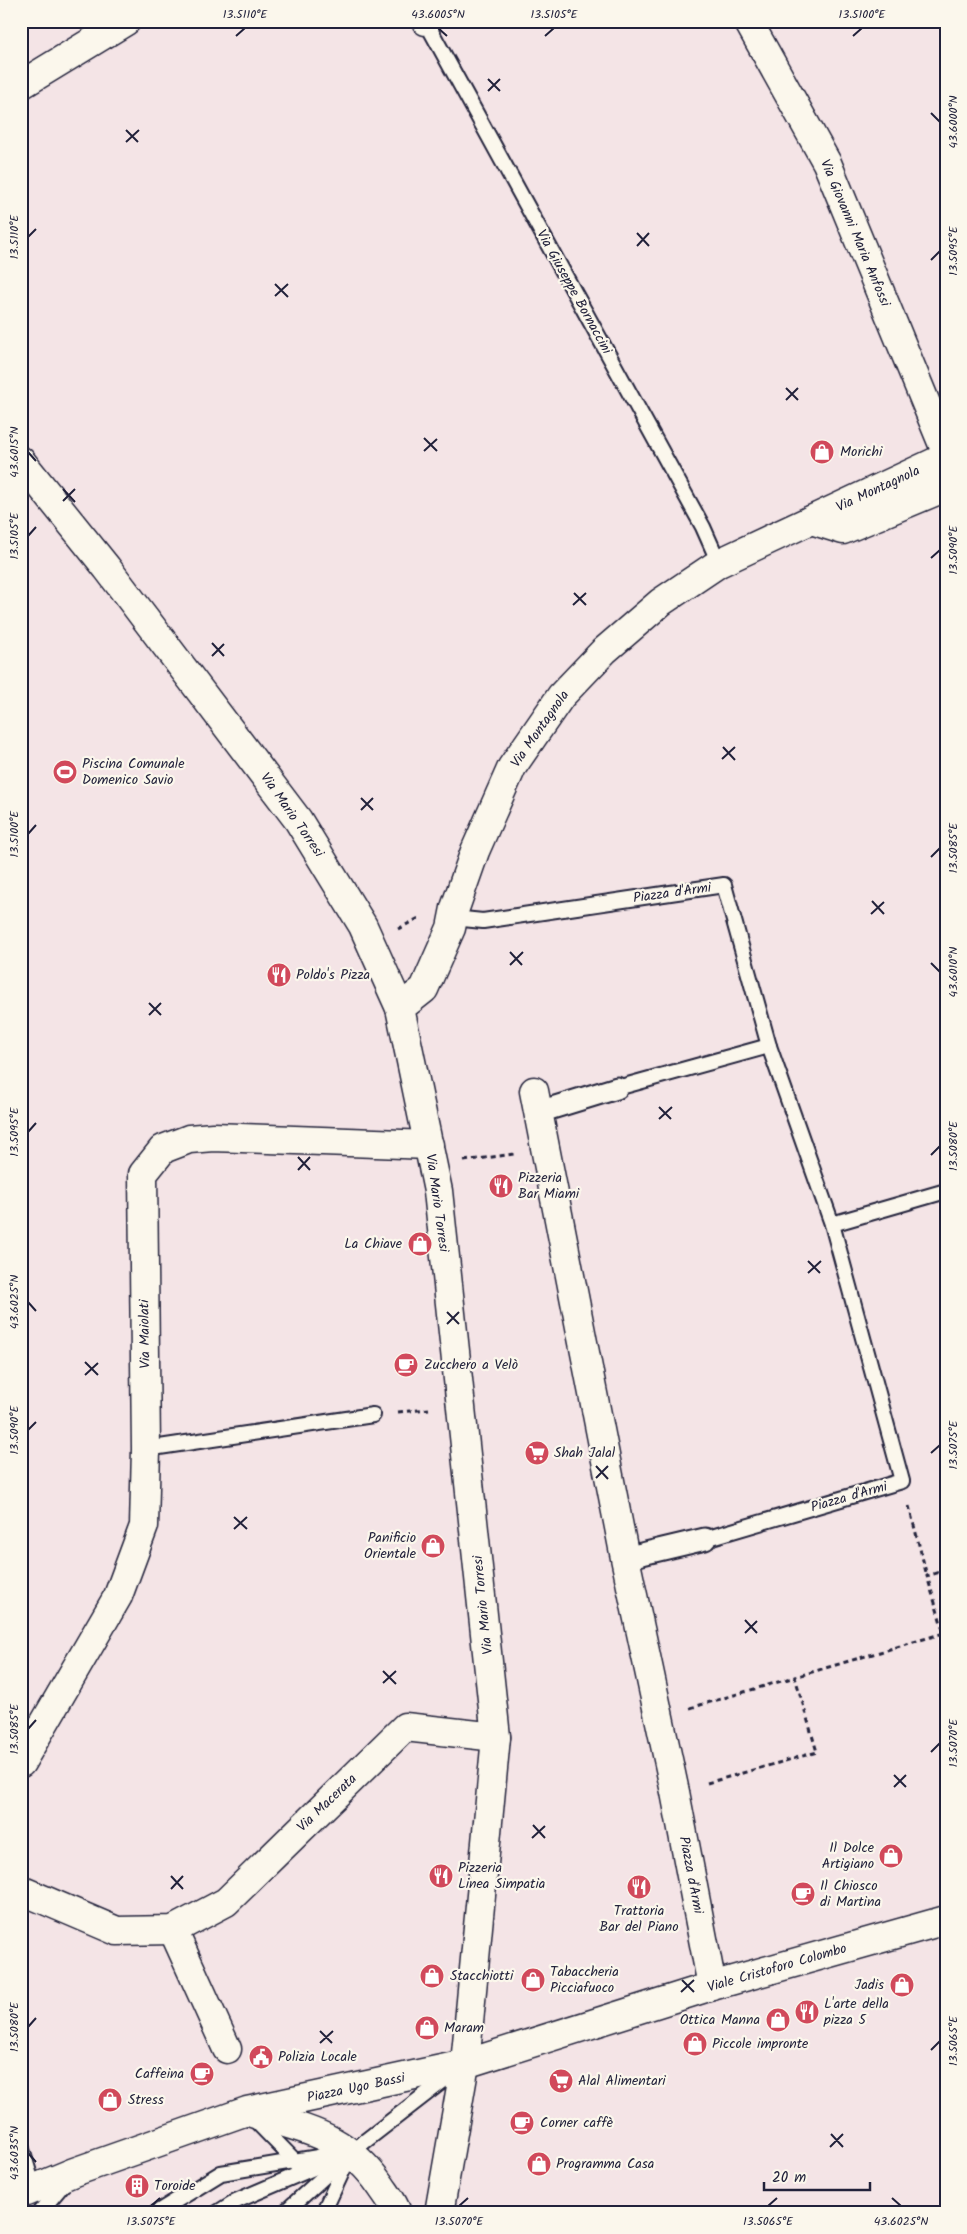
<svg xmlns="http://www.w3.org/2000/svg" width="967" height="2234" font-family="Kalam,sans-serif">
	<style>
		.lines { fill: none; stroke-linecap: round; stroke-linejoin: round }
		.service-casing { stroke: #22223b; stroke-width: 18 }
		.pedestrian-casing { stroke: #22223b; stroke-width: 25 }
		.minor-casing { stroke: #22223b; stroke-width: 31 }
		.tertiary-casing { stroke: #22223b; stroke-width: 31 }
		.secondary-casing { stroke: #22223b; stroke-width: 31 }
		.path { stroke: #22223b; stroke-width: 3; stroke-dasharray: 5 4; stroke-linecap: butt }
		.service { stroke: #fbf7ec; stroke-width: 14 }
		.pedestrian { stroke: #fbf7ec; stroke-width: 21 }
		.minor { stroke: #fbf7ec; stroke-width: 28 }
		.tertiary { stroke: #fbf7ec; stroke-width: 28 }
		.secondary { stroke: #fbf7ec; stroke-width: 28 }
		.ticks { fill: none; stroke: #22223b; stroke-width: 2 }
		.labels { text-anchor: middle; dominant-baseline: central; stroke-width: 4.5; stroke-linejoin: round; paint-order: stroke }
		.street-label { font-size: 14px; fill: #22223b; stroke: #fbf7ec }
		.poi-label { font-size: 14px; fill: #22223b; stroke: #fbf7ec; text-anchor: start }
		.neatline { fill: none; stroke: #22223b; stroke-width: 2 }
		.ticks-label { font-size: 12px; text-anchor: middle; fill: #22223b }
	</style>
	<rect width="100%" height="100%" fill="#f4e4e6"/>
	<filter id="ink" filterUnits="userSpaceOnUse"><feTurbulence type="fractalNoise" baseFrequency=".02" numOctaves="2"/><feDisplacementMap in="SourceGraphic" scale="10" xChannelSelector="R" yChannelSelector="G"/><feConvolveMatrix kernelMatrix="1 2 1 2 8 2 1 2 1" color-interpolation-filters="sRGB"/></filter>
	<g filter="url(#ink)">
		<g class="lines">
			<defs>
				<g id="service">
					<path d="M426,22L703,527L719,563"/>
					<path d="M453,918L483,921L724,885L769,1046"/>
					<path d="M617,1088L769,1046L832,1224L902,1481L705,1539"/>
					<path d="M832,1224L946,1191"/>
					<path d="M146,1449L373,1415"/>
					<path d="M254,2119L295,2161L296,2165"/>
					<path d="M21,2146L34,2189"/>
					<path d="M39,2213L65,2182"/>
					<path d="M156,2213L221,2173L348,2152"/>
					<path d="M217,2213L236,2201L332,2160"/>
					<path d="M284,2213L351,2152L453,2073"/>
					<path d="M323,2213L349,2157"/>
				</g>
				<g id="pedestrian">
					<path d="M539,1112L617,1088"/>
					<path d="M625,1558L705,1539"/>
				</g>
				<g id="minor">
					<path d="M426,21H427"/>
					<path d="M748,21L827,163L946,452"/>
					<path d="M21,85L126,21"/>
					<path d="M534,1091L625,1558L675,1792L712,1986"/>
					<path d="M21,1890L117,1931L173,1930L226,1902L405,1727L496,1737"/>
					<path d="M173,1930L227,2049"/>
				</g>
				<g id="tertiary">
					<path d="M21,461L107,568L298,820L363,926L400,1008"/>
					<path d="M811,520L843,530L946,487"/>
					<path d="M21,1763L118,1596L144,1526L146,1449L143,1174L163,1149L189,1139L213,1137L429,1145"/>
				</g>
				<g id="secondary">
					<path d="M249,2112C305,2130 345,2134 381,2186C387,2195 394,2203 397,2213"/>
					<path d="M21,2194L74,2172L247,2111L465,2064L712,1986L946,1920"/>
					<path d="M439,2213L465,2064L496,1737L438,1191L400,1008L424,989L451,928L455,908L475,851L512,767L561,696L604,651L661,602L719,563L946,457"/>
				</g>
			</defs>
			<use href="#service" class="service-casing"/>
			<use href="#pedestrian" class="pedestrian-casing"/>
			<use href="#minor" class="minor-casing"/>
			<use href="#tertiary" class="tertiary-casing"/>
			<use href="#secondary" class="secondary-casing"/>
			<g class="path">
				<path d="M398,929L419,918"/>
				<path d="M464,1161L514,1154"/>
				<path d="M398,1412L429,1409"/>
				<path d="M909,1506L927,1576"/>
				<path d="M690,1708L795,1677"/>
				<path d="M707,1783L817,1752L795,1677L944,1633L927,1576L946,1570"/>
			</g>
			<use href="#service" class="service"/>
			<use href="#pedestrian" class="pedestrian"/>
			<use href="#minor" class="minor"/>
			<use href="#tertiary" class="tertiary"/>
			<use href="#secondary" class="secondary"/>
		</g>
	</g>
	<path class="ticks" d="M438,28L447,36M236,36L245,28M545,36L554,28M853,36L862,28M488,79L500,91M488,91L500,79M931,113L940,122M126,130L138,142M126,142L139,130M637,233L649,246M28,237L36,229M637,246L649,233M931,260L940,251M275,284L288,297M275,296L288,284M786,388L798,400M786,400L798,388M424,438L437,451M424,451L437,439M28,452L36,461M63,489L75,502M63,501L75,489M28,536L36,527M931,558L940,550M574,593L586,605M573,605L586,593M212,643L224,656M212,656L224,644M723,747L735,760M722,759L735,747M361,798L373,810M361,810L373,798M28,834L36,825M931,857L940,848M872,901L884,914M871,914L884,902M510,952L522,965M931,963L940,972M510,965L523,952M149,1003L161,1015M149,1015L161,1003M659,1107L671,1119M659,1119L672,1107M28,1132L36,1123M931,1155L940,1146M298,1157L310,1170M298,1170L310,1157M808,1261L820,1273M808,1273L821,1261M28,1302L36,1311M447,1312L459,1324M447,1324L459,1312M85,1362L98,1375M85,1375L98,1363M28,1430L36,1422M931,1453L940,1445M596,1466L608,1479M596,1478L608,1466M234,1517L247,1529M234,1529L247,1517M745,1620L757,1633M745,1633L757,1621M383,1671L396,1684M383,1683L396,1671M28,1729L36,1720M931,1752L940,1743M894,1775L906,1787M894,1787L906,1775M533,1825L545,1838M532,1838L545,1826M171,1876L183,1889M171,1889L183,1876M682,1980L694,1992M681,1992L694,1980M28,2027L36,2018M320,2031L332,2043M320,2043L333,2031M931,2050L940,2041M831,2134L843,2147M830,2147L843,2134M28,2153L36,2162M892,2198L901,2206M151,2206L160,2198M459,2206L468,2198M768,2206L777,2198"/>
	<defs>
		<symbol id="shop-disc" viewBox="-11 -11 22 22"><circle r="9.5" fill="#d1495b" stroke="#fbf7ec"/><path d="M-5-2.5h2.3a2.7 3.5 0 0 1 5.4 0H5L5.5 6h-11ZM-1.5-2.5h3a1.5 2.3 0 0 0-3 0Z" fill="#fff"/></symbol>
		<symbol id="stadium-disc" viewBox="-11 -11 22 22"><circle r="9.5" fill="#d1495b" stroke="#fbf7ec"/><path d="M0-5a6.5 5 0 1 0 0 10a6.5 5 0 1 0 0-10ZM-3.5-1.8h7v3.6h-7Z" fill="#fff"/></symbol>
		<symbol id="restaurant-disc" viewBox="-11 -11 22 22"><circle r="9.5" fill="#d1495b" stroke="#fbf7ec"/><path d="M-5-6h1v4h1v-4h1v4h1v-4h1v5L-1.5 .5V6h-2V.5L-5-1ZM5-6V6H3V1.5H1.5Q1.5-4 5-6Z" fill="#fff"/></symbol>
		<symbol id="cafe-disc" viewBox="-11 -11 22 22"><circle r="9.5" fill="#d1495b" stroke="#fbf7ec"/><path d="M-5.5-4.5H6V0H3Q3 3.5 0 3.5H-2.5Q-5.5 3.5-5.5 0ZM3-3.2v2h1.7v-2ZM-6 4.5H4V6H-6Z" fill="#fff"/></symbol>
		<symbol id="supermarket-disc" viewBox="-11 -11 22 22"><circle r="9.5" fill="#d1495b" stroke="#fbf7ec"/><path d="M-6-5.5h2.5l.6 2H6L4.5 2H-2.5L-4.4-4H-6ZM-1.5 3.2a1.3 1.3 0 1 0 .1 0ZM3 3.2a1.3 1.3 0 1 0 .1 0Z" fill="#fff"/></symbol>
		<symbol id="civic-disc" viewBox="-11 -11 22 22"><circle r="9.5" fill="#d1495b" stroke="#fbf7ec"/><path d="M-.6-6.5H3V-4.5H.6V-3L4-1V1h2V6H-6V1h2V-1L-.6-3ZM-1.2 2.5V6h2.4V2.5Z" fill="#fff"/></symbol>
		<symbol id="building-disc" viewBox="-11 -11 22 22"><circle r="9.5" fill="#d1495b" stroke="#fbf7ec"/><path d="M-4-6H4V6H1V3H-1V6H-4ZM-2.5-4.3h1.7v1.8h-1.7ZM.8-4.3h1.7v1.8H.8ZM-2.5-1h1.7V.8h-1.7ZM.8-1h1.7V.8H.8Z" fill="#fff"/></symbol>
	</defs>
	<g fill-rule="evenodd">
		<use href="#shop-disc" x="808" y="438" width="28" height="28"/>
		<use href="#stadium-disc" x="51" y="758" width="28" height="28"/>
		<use href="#restaurant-disc" x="265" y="961" width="28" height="28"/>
		<use href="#restaurant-disc" x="487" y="1172" width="28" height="28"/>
		<use href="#shop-disc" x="406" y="1230" width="28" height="28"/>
		<use href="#cafe-disc" x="392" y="1351" width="28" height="28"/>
		<use href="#supermarket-disc" x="523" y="1439" width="28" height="28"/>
		<use href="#shop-disc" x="419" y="1532" width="28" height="28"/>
		<use href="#shop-disc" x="877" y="1842" width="28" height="28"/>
		<use href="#restaurant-disc" x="427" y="1862" width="28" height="28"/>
		<use href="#restaurant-disc" x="625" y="1873" width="28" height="28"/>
		<use href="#cafe-disc" x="789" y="1880" width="28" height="28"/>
		<use href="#shop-disc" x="418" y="1962" width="28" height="28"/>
		<use href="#shop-disc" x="519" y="1966" width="28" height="28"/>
		<use href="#shop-disc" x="888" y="1971" width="28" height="28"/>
		<use href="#restaurant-disc" x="793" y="1998" width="28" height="28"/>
		<use href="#shop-disc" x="764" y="2006" width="28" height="28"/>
		<use href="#shop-disc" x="413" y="2014" width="28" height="28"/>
		<use href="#shop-disc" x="681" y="2030" width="28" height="28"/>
		<use href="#civic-disc" x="247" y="2043" width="28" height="28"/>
		<use href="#cafe-disc" x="188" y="2060" width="28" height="28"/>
		<use href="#supermarket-disc" x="547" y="2067" width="28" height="28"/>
		<use href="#shop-disc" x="96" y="2086" width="28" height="28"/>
		<use href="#cafe-disc" x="508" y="2109" width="28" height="28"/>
		<use href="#shop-disc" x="525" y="2150" width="28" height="28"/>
		<use href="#building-disc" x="123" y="2172" width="28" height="28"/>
	</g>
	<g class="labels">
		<g class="street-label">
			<text transform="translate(855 233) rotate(67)">Via Giovanni Maria Anfossi</text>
			<text transform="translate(574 292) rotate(61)">Via Giuseppe Bornaccini</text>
			<text transform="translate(878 489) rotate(-25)">Via Montagnola</text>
			<text transform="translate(540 729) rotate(-55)">Via Montagnola</text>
			<text transform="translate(292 815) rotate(55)">Via Mario Torresi</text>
			<text transform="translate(672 893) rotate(-8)">Piazza d'Armi</text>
			<text transform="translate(437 1203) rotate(82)">Via Mario Torresi</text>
			<text transform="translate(145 1334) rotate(-91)">Via Maiolati</text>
			<text transform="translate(849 1497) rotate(-16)">Piazza d'Armi</text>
			<text transform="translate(483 1605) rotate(-96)">Via Mario Torresi</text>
			<text transform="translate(327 1803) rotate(-44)">Via Macerata</text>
			<text transform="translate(691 1875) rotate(79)">Piazza d'Armi</text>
			<text transform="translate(777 1968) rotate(-16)">Viale Cristoforo Colombo</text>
			<text transform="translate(356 2088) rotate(-12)">Piazza Ugo Bassi</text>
		</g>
		<g class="poi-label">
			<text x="840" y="452">Morichi</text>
			<text x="82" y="764">Piscina Comunale<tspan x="82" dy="16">Domenico Savio</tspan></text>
			<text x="296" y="975">Poldo's Pizza</text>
			<text x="518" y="1178">Pizzeria<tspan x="518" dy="16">Bar Miami</tspan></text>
			<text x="402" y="1244" text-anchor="end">La Chiave</text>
			<text x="424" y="1365">Zucchero a Velò</text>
			<text x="554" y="1453">Shah Jalal</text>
			<text x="416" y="1538" text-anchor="end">Panificio<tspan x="416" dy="16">Orientale</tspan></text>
			<text x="874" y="1848" text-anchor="end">Il Dolce<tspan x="874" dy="16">Artigiano</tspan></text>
			<text x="458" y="1868">Pizzeria<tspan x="458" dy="16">Linea Simpatia</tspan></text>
			<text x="820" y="1886">Il Chiosco<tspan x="820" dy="16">di Martina</tspan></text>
			<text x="639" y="1911" text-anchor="middle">Trattoria<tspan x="639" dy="16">Bar del Piano</tspan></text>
			<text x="550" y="1972">Tabaccheria<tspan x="550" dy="16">Picciafuoco</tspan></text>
			<text x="450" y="1976">Stacchiotti</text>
			<text x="884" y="1985" text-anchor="end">Jadis</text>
			<text x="824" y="2004">L'arte della<tspan x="824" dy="16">pizza 5</tspan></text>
			<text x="760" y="2020" text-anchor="end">Ottica Manna</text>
			<text x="444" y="2028">Maram</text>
			<text x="712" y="2044">Piccole impronte</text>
			<text x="278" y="2057">Polizia Locale</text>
			<text x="184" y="2074" text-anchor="end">Caffeina</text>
			<text x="578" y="2081">Alal Alimentari</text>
			<text x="128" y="2100">Stress</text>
			<text x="540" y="2123">Corner caffè</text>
			<text x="556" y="2164">Programma Casa</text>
			<text x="154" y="2186">Toroide</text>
		</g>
	</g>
	<rect width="967" height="2234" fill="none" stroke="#fbf7ec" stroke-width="55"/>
	<path d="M764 2182v8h106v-8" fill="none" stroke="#22223b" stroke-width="2.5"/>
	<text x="772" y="2182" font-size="15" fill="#22223b" stroke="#fbf7ec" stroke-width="4" paint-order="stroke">20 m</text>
	<rect x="28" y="28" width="912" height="2178" class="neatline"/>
	<g class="ticks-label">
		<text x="245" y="18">13.5110°E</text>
		<text x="438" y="18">43.6005°N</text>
		<text x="554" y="18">13.5105°E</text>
		<text x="862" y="18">13.5100°E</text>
		<text transform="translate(953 122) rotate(-90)" y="4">43.6000°N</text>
		<text transform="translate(14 237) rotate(-90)" y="4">13.5110°E</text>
		<text transform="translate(953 251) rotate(-90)" y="4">13.5095°E</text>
		<text transform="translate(14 452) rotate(-90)" y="4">43.6015°N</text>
		<text transform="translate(14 536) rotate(-90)" y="4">13.5105°E</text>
		<text transform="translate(953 550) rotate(-90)" y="4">13.5090°E</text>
		<text transform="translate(14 834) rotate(-90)" y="4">13.5100°E</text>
		<text transform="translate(953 848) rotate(-90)" y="4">13.5085°E</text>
		<text transform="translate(953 972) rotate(-90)" y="4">43.6010°N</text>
		<text transform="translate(14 1132) rotate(-90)" y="4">13.5095°E</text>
		<text transform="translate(953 1146) rotate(-90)" y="4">13.5080°E</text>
		<text transform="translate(14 1302) rotate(-90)" y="4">43.6025°N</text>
		<text transform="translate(14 1430) rotate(-90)" y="4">13.5090°E</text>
		<text transform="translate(953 1445) rotate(-90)" y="4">13.5075°E</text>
		<text transform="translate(14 1729) rotate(-90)" y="4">13.5085°E</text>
		<text transform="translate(953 1743) rotate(-90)" y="4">13.5070°E</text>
		<text transform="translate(14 2027) rotate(-90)" y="4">13.5080°E</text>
		<text transform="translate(953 2041) rotate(-90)" y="4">13.5065°E</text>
		<text transform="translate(14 2153) rotate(-90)" y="4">43.6035°N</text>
		<text x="151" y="2225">13.5075°E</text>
		<text x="459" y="2225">13.5070°E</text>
		<text x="768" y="2225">13.5065°E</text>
		<text x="901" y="2225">43.6025°N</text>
	</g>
</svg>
